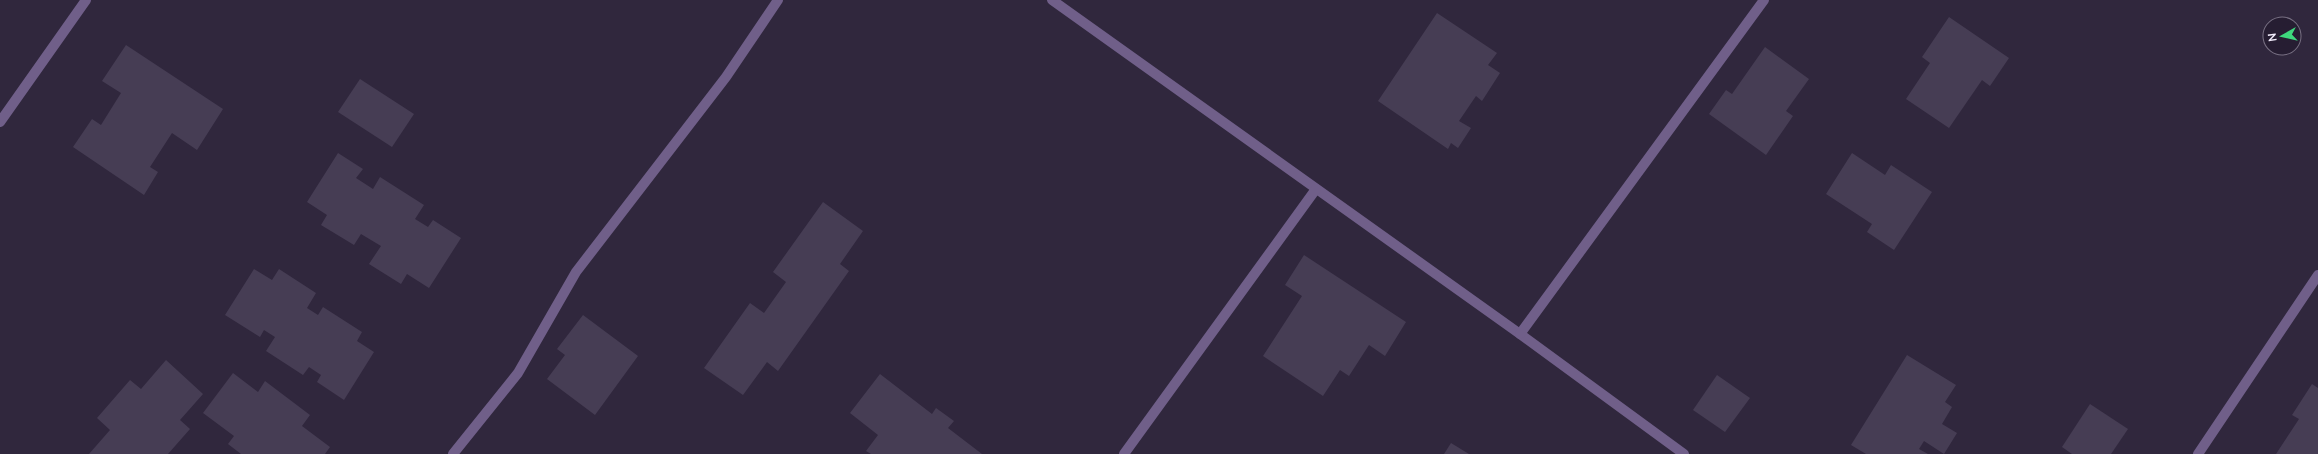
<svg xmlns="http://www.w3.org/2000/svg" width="2318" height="454" font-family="Lato,sans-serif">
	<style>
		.building { fill: #463d54 }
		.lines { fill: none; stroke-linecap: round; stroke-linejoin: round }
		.street { stroke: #705f89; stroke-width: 10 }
	</style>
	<rect width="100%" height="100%" fill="#30273d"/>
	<g class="building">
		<path d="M1437,13L1497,53L1488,65L1500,73L1482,101L1476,96L1459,121L1471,128L1458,148L1451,143L1448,149L1378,101Z"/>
		<path d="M1949,17L2009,58L1990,86L1982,80L1949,128L1906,99L1930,63L1922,57Z"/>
		<path d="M126,45L223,109L197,150L172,133L150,167L158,172L144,195L73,147L92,119L101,125L121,93L102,81Z"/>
		<path d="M1765,47L1809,79L1786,111L1793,116L1766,155L1709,114L1726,90L1732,94Z"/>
		<path d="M360,79L414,114L392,147L338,112Z"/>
		<path d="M338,153L363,169L356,178L373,189L380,177L424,205L415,219L428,227L433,220L461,238L429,288L407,274L401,284L369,264L381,246L361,234L354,245L321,225L327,215L307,202Z"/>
		<path d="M1852,153L1885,175L1891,165L1932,192L1894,250L1867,232L1872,224L1826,194Z"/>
		<path d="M823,202L863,231L840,264L849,271L778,371L767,362L743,395L704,368L750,303L764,313L786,282L773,272Z"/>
		<path d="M1304,255L1406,322L1385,356L1369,345L1349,376L1340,370L1323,396L1263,356L1302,296L1285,285Z"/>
		<path d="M254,269L272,280L279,269L316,293L307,308L318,315L323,307L362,332L357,341L374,352L344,400L317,382L321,375L309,367L303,375L266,351L275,337L264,330L260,337L225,315Z"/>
		<path d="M583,315L638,356L595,415L547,379L565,355L557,349Z"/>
		<path d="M1907,355L1956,385L1945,402L1952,407L1942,424L1957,433L1944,454L1924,441L1919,449L1928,454H1866L1851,445Z"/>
		<path d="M166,360L203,394L180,420L190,429L168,454H89L110,430L97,418L130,380L141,389Z"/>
		<path d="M233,373L258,392L265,381L310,415L302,426L330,447L325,454H241L228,444L234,436L203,413Z"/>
		<path d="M880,374L932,414L936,408L954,421L948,428L982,454H871L866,451L878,435L850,413Z"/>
		<path d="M1717,375L1750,398L1725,432L1693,410Z"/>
		<path d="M2312,384L2318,388V454H2276L2299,419L2292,415Z"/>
		<path d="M2090,404L2128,429L2111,454H2072L2062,447Z"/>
		<path d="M1451,443L1469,454H1444Z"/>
	</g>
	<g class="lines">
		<g class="street">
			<path d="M1052,0L1520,334L1684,454"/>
			<path d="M0,122L86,0"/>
			<path d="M1520,334L1764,0"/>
			<path d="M453,454L518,373L576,272L726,77L778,0"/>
			<path d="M1124,454L1316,189"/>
			<path d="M2198,454L2318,275"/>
		</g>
	</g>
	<g transform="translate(2282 36) rotate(262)"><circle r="19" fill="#261d32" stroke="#787083"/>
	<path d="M0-3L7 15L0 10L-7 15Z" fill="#3ed77d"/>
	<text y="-6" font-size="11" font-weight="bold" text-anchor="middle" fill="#f3edfc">N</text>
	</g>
</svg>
